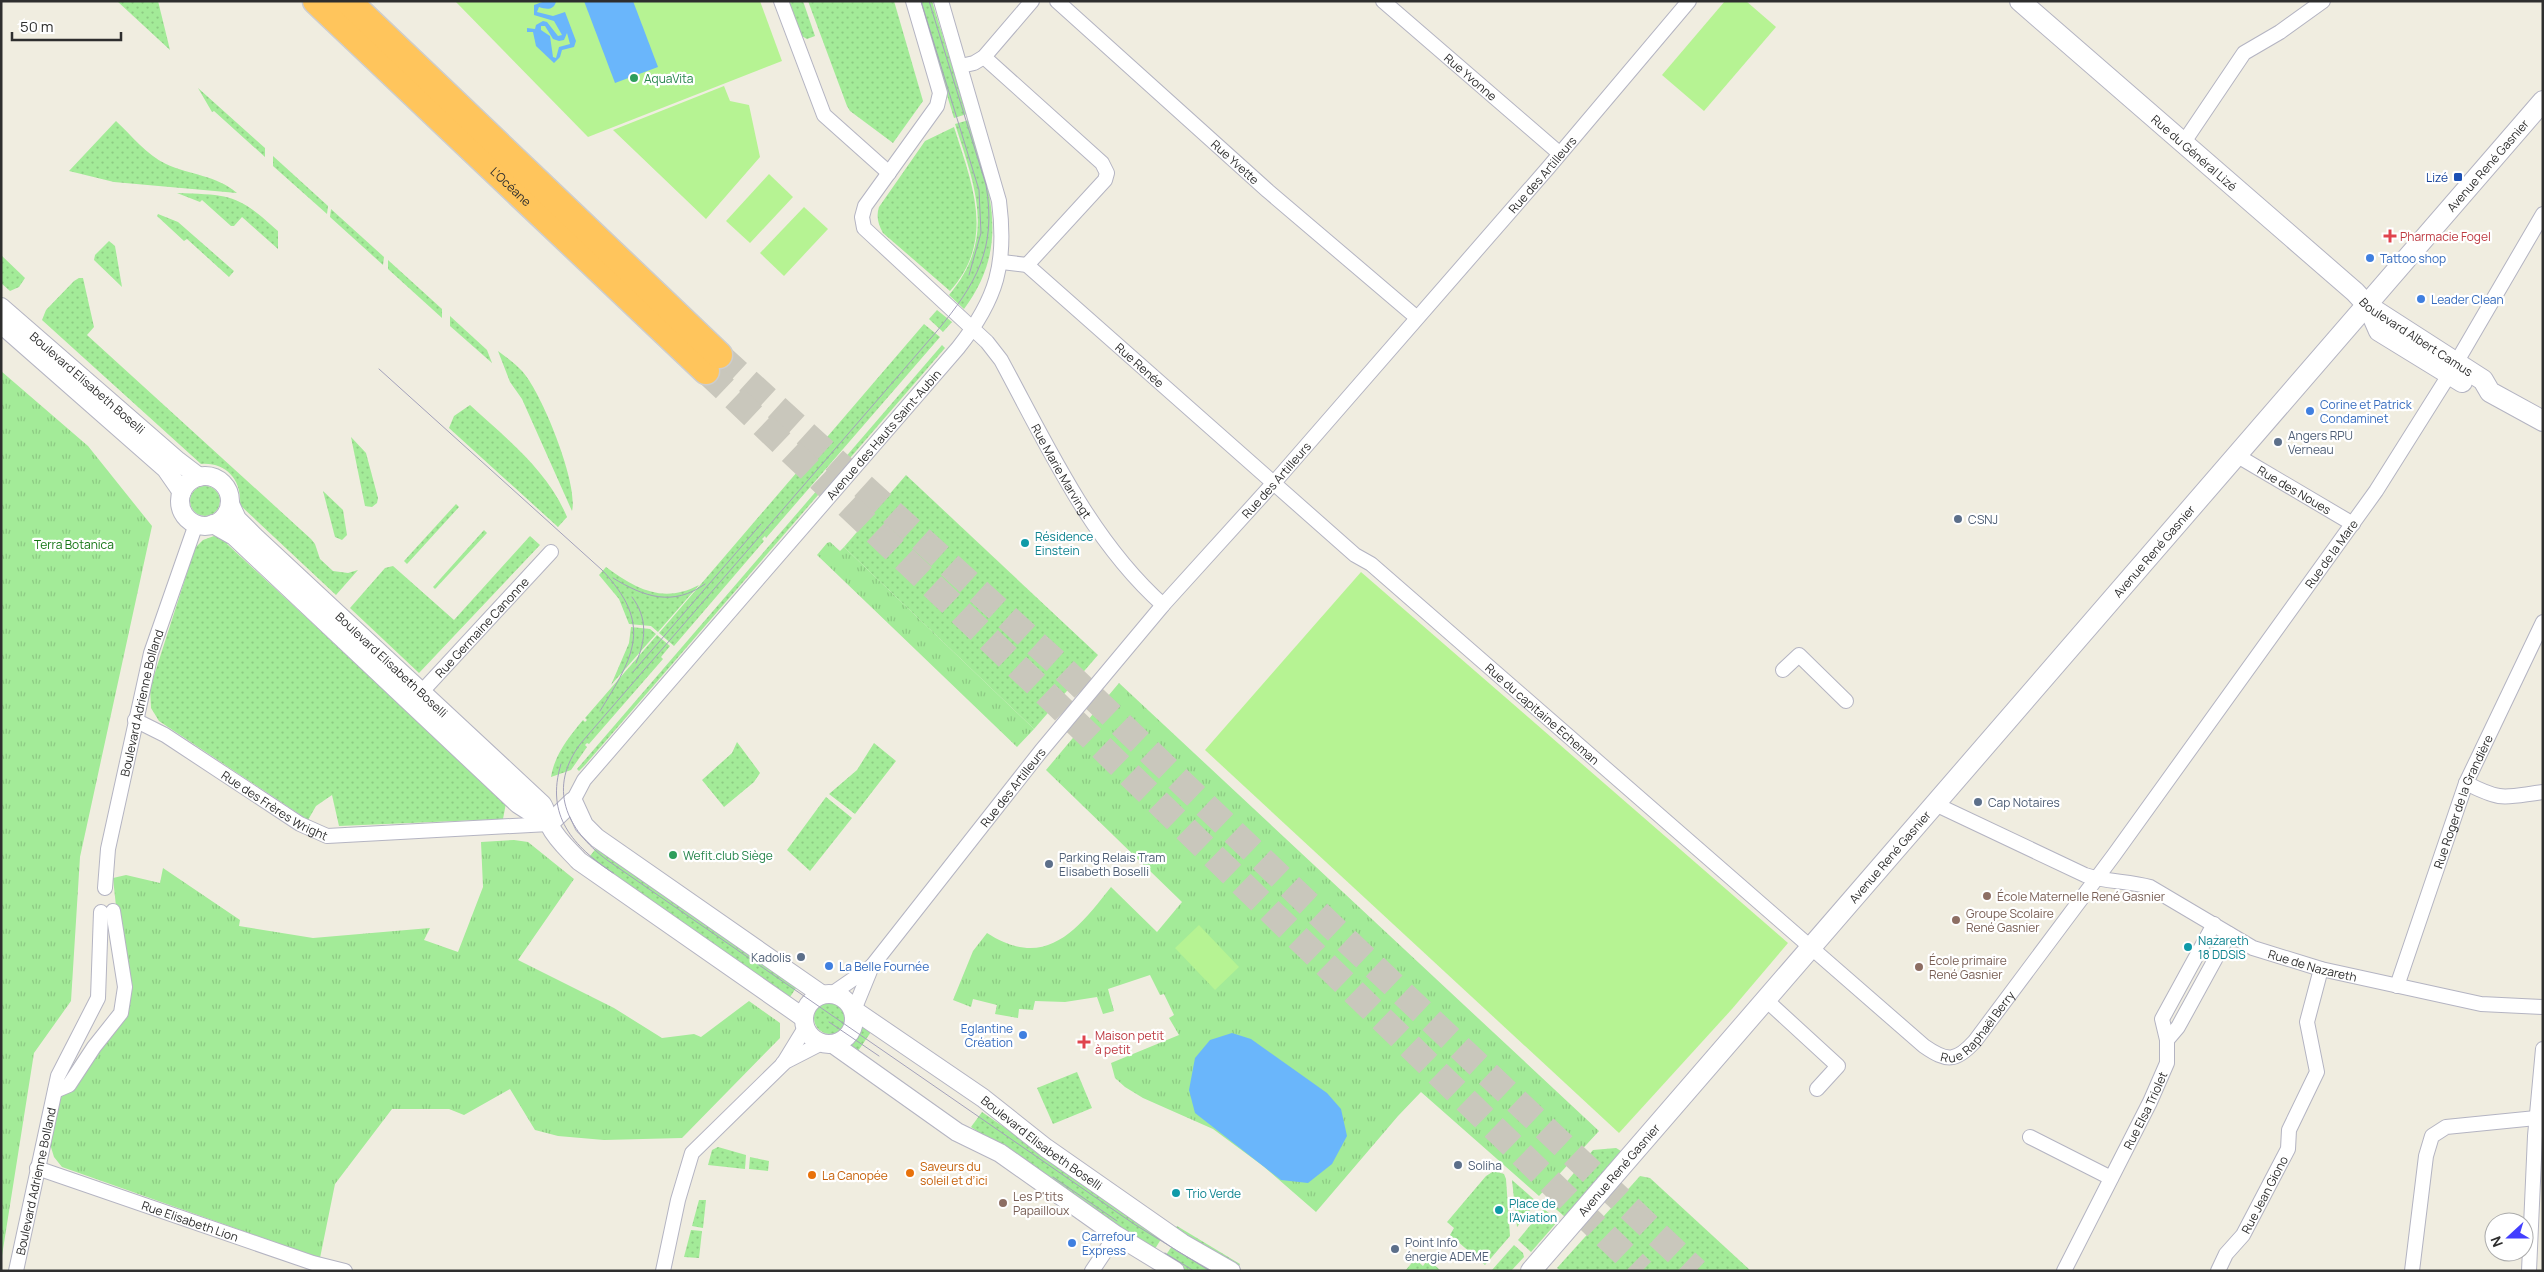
<svg xmlns="http://www.w3.org/2000/svg" width="2544" height="1272" font-family="Manrope,sans-serif">
	<style>
		.grass { fill: url(#grass-dots) }
		.park { fill: url(#park-tufts) }
		.pitch { fill: #b6f393 }
		.water { fill: #6ab6fb; fill-rule: evenodd }
		.lines { fill: none; stroke-linecap: round; stroke-linejoin: round }
		.motorway-tunnel { stroke: #c9c7bc; stroke-width: 26; stroke-dasharray: 26 13; stroke-linecap: butt }
		.minor-casing { stroke: #b4b4c2; stroke-width: 16 }
		.tertiary-casing { stroke: #b4b4c2; stroke-width: 20 }
		.secondary-casing { stroke: #b4b4c2; stroke-width: 22 }
		.motorway-casing { stroke: #cdcdcd; stroke-width: 29 }
		.minor { stroke: #fff; stroke-width: 14 }
		.tertiary { stroke: #fff; stroke-width: 18 }
		.secondary { stroke: #fff; stroke-width: 20 }
		.motorway { stroke: #ffc55c; stroke-width: 26 }
		.tram { stroke: #a3a1ba; stroke-width: 1 }
		.leisure-dot { fill: #2e9e5b; stroke: #fff; stroke-width: 2 }
		.transit-dot { fill: #1a4fb4; stroke: #fff; stroke-width: 2 }
		.health-dot { fill: #e0444e; stroke: #fff; stroke-width: 2 }
		.shop-dot { fill: #3f7fe0; stroke: #fff; stroke-width: 2 }
		.service-dot { fill: #5c6f8a; stroke: #fff; stroke-width: 2 }
		.culture-dot { fill: #0f9aa8; stroke: #fff; stroke-width: 2 }
		.education-dot { fill: #8d6e63; stroke: #fff; stroke-width: 2 }
		.food-dot { fill: #e8710a; stroke: #fff; stroke-width: 2 }
		.labels { text-anchor: middle; dominant-baseline: central; stroke-width: 4.5; stroke-linejoin: round; paint-order: stroke }
		.street-label { font-size: 12px; fill: #2e2e2e; stroke: #fff }
		.leisure-label { font-size: 12px; fill: #27864d; stroke: #fff; text-anchor: start }
		.transit-label { font-size: 12px; fill: #164399; stroke: #fff; text-anchor: end }
		.health-label { font-size: 12px; fill: #be3a42; stroke: #fff; text-anchor: start }
		.shop-label { font-size: 12px; fill: #366cbe; stroke: #fff; text-anchor: start }
		.service-label { font-size: 12px; fill: #4e5e75; stroke: #fff; text-anchor: start }
		.culture-label { font-size: 12px; fill: #0d838f; stroke: #fff; text-anchor: start }
		.park-label { font-size: 12px; fill: #147514; stroke: #fff }
		.education-label { font-size: 12px; fill: #785e54; stroke: #fff; text-anchor: start }
		.food-label { font-size: 12px; fill: #c56008; stroke: #fff; text-anchor: start }
	</style>
	<defs>
		<pattern id="grass-dots" width="8" height="8" patternUnits="userSpaceOnUse" patternTransform="scale(1.25)"><rect width="8" height="8" fill="#a3eb98"/><path d="M2 2h.1M6 6h.1" fill="none" stroke="#8dca83" stroke-width="1.8" stroke-linecap="round"/></pattern>
		<pattern id="park-tufts" width="24" height="20" patternUnits="userSpaceOnUse" patternTransform="scale(1.25)"><rect width="24" height="20" fill="#a3eb98"/><path d="M3 7l-1-3M5 7V3M7 7l1-3M15 17l-1-3M17 17v-4M19 17l1-3" fill="none" stroke="#8dca83"/></pattern>
	</defs>
	<rect width="100%" height="100%" fill="#f0ede0"/>
	<g class="grass">
		<path d="M117,1H158L170,50Z"/>
		<path d="M787,1H803L815,36L807,39L800,35Z"/>
		<path d="M808,1H894L923,101L893,143L850,111L847,106Z"/>
		<path d="M918,1H932L967,114L954,118Z"/>
		<path d="M198,88L265,148V157L214,111L212,112Z"/>
		<path d="M969,120C989,188 1012,245 964,309L949,295C997,238 975,187 955,124Z"/>
		<path d="M116,121C131,135 147,155 166,164C190,175 216,175 237,193L114,182L69,171Z"/>
		<path d="M954,127C972,184 996,240 950,291L883,233C878,224 876,216 879,207L925,141Z"/>
		<path d="M273,156L328,206L327,214L273,166Z"/>
		<path d="M177,193C232,195 237,194 278,231V249L242,217L234,226H231L202,200L200,202Z"/>
		<path d="M331,209L384,257L383,265L330,217Z"/>
		<path d="M158,214L178,222L234,271L229,277L187,239L184,241L157,216Z"/>
		<path d="M109,241L115,246L122,287L94,260L95,255Z"/>
		<path d="M1,255L25,278L19,287L10,291L1,283Z"/>
		<path d="M388,260L442,309V318L388,269Z"/>
		<path d="M79,278H83L94,327L87,335L311,539L315,544L320,559L333,571L348,573L358,570L336,595L240,505C242,480 226,462 201,464L42,320L46,310L74,281Z"/>
		<path d="M937,310L952,322L943,332L929,319Z"/>
		<path d="M450,316L487,350L492,363L450,326Z"/>
		<path d="M924,324L940,337L766,538L765,536L762,539L764,541L674,646L659,633Z"/>
		<path d="M942,345L945,348L585,765L579,771L577,769Z"/>
		<path d="M498,351C506,357 515,363 522,371C541,391 579,484 572,511L522,399L510,382Z"/>
		<path d="M470,405C506,438 548,471 567,517L558,527L449,428L454,416Z"/>
		<path d="M351,437L366,453L378,498L377,503L372,507L365,506Z"/>
		<path d="M906,475L1098,655L1034,729L844,547Z"/>
		<circle cx="205" cy="501" r="15"/>
		<path d="M323,491L343,510L347,535L342,540L335,537Z"/>
		<path d="M456,504L459,507L407,564L404,561Z"/>
		<path d="M484,530L487,533L435,589L433,587Z"/>
		<path d="M214,536L232,540L227,544L506,803L503,819L339,826L332,795L316,806L308,820L159,721L151,708L150,688L195,548L203,540Z"/>
		<path d="M530,536L540,545L419,673L350,608L385,568L393,566L454,620Z"/>
		<path d="M606,567C636,589 663,604 699,585L658,632L651,626L629,624L619,599L599,575Z"/>
		<path d="M631,627L650,629L656,634L611,685L629,643Z"/>
		<path d="M657,635L670,646L661,657L663,659L589,744L587,743L585,745L587,747L571,770L551,777C555,754 568,738 583,720L585,722L587,720L585,718Z"/>
		<path d="M737,742L760,773L754,782L724,807L702,780L732,753Z"/>
		<path d="M874,743L896,761L855,814L829,794L857,770Z"/>
		<path d="M826,797L852,818L810,871L787,850Z"/>
		<path d="M598,846L601,851L798,985L788,1000L586,861Z"/>
		<circle cx="830" cy="1018" r="16"/>
		<path d="M863,1023L873,1029L856,1054L846,1047L858,1037Z"/>
		<path d="M1077,1072L1092,1108L1053,1124L1037,1088Z"/>
		<path d="M982,1112L1163,1236L1153,1252L971,1127Z"/>
		<path d="M718,1147L746,1155L745,1169L708,1165L712,1150Z"/>
		<path d="M1616,1148L1621,1151L1565,1217L1549,1203L1593,1150Z"/>
		<path d="M750,1157L769,1161L768,1171L749,1169Z"/>
		<path d="M1494,1171L1504,1174L1506,1179L1510,1236L1485,1265L1450,1235L1454,1228L1447,1222L1486,1176Z"/>
		<path d="M1640,1176L1650,1178L1751,1271H1561L1557,1268Z"/>
		<path d="M1512,1180L1537,1202L1517,1227Z"/>
		<path d="M699,1200H706L703,1228L692,1226Z"/>
		<path d="M1544,1209L1558,1221L1531,1252L1518,1240Z"/>
		<path d="M1177,1226L1240,1264L1238,1268L1175,1229Z"/>
		<path d="M691,1230L702,1231L699,1258L684,1257Z"/>
		<path d="M1174,1243L1220,1271H1185L1164,1258Z"/>
		<path d="M1514,1245L1523,1253L1524,1257L1511,1271L1492,1270Z"/>
		<path d="M1415,1259L1423,1266L1428,1259L1441,1271H1405Z"/>
	</g>
	<g class="park">
		<path d="M1,371L88,446L152,526L80,857L71,1001L34,1053L1,1262Z"/>
		<path d="M830,542L840,551L844,547L1034,729L1017,747L817,555L827,543Z"/>
		<path d="M1119,683L1599,1131L1539,1196L1421,1092L1398,1116L1316,1212L1263,1166L1213,1129L1143,1098L1125,1087L1115,1078L1111,1063L1179,1035L1169,1018L1174,1015L1164,994L1160,995L1150,975L1108,989L1114,1011L1103,1014L1097,997L1065,1002L1035,1001L1033,1010L1019,1009L1018,1018L995,1014L997,1005L973,999L971,1007L953,1000L973,951L987,933C1046,971 1077,930 1111,887L1157,932L1182,902L1046,770Z"/>
		<path d="M514,840L528,842L574,879L518,960L614,1008L662,1038L694,1034L701,1037L749,1001L780,1023V1038L682,1138L604,1140L558,1136L535,1130L510,1089L464,1115L449,1109H392L335,1184L320,1258L62,1167L54,1157L50,1144L62,1094L104,1034L125,991L113,878L126,875L160,883L163,868L240,920L239,926L313,938L430,928L424,940L458,952L483,887L481,842Z"/>
	</g>
	<g class="pitch">
		<path d="M455,1H760L782,61L588,137Z"/>
		<path d="M1725,1H1746L1776,27L1704,111L1662,75Z"/>
		<path d="M724,86L730,101L749,105L760,157L706,219L613,130Z"/>
		<path d="M769,174L793,197L750,243L726,221Z"/>
		<path d="M804,207L828,229L784,276L760,253Z"/>
		<path d="M1361,572L1788,943L1732,1009L1619,1133L1205,750Z"/>
		<path d="M1199,925L1239,967L1215,990L1175,948Z"/>
	</g>
	<g class="water">
		<path d="M545,1L556,2C553,11 546,9 539,7L537,12L553,16L565,12L576,41L574,47L562,50L560,57L554,63L536,46L533,32H527V28L535,29L536,25L543,21L547,22L558,36L562,35L554,21L534,15V5ZM541,26H545L553,39L559,41L564,40L567,33L570,44L559,47L556,58L553,57L550,36L541,30Z"/>
		<path d="M584,1H633L658,67L615,83Z"/>
		<path d="M1232,1033L1251,1039L1327,1093L1341,1109L1347,1136L1332,1164L1308,1183L1281,1180L1195,1113L1189,1090L1195,1058L1210,1040Z"/>
	</g>
	<g class="lines">
		<g class="motorway-tunnel">
			<path d="M719,355L1057,663L1344,938L1696,1271"/>
			<path d="M706,371L1038,686L1642,1271"/>
		</g>
		<defs>
			<g id="minor">
				<path d="M781,1L824,115L889,173"/>
				<path id="s1" d="M913,1L940,93L937,106L865,206L862,217L864,228L987,342L1001,360C1047,445 1090,540 1163,605"/>
				<path id="s2" d="M1057,1L1268,191L1416,317"/>
				<path id="s3" d="M1383,1L1559,153"/>
				<path d="M984,57L1102,163L1107,173L1105,180L1027,265"/>
				<path d="M961,66L974,63L984,57L1032,1"/>
				<path d="M2184,142L2244,53L2280,32L2323,1"/>
				<path id="s4" d="M1002,262L1027,265L1355,555L1371,564L1924,1046C1947,1062 1956,1062 1975,1041L2114,855L2376,491L2449,375L2543,214"/>
				<path id="s5" d="M2236,455L2353,524"/>
				<path d="M1783,670L1799,655L1846,701"/>
				<path id="s6" d="M415,699L551,552"/>
				<path id="s7" d="M135,720L165,735L300,824L327,836L549,824"/>
				<path d="M2466,783C2503,802 2504,797 2543,792"/>
				<path id="s8" d="M573,801L584,780L958,348C997,299 1007,263 999,201L941,1"/>
				<path id="s9" d="M1935,804L2085,875C2106,882 2129,881 2150,887L2253,948L2321,969L2481,1004L2543,1007"/>
				<path id="s10" d="M105,888L108,849L151,653L196,524"/>
				<path id="s11" d="M2397,986L2466,783L2543,622"/>
				<path d="M833,993L872,966"/>
				<path d="M1765,999L1838,1066L1817,1089"/>
				<path id="s12" d="M854,1010L872,966L1041,751L1163,605L1279,477L1548,168L1689,1"/>
				<path d="M2167,1040L2178,1027L2229,934"/>
				<path d="M783,1063L822,1043"/>
				<path d="M55,1091L69,1085L94,1047L121,1013L125,987L113,911"/>
				<path d="M2030,1137L2111,1178"/>
				<path id="s13" d="M37,1168L313,1263L345,1271"/>
				<path id="s14" d="M16,1271L58,1076L98,998L101,912"/>
				<path d="M663,1271L678,1200L692,1153L783,1064L805,1028"/>
				<path d="M1092,1271L1116,1235"/>
				<path id="s15" d="M2064,1271L2150,1102L2167,1063V1040L2162,1019L2214,924"/>
				<path id="s16" d="M2218,1271L2226,1254L2243,1235L2288,1149L2289,1130L2317,1072L2307,1022L2321,969"/>
				<path d="M2412,1271L2426,1156L2432,1136L2446,1127L2536,1118"/>
				<path d="M2529,1271L2535,1136L2543,1049"/>
			</g>
			<g id="tertiary">
				<path id="s17" d="M1,307L178,461L199,477"/>
				<path d="M1,324L166,469L182,492"/>
				<circle cx="205" cy="501" r="25"/>
				<path id="s18" d="M230,504L237,519L254,536L542,804C547,811 546,818 550,826C557,840 569,850 579,861L804,1018"/>
				<path d="M213,524L234,536L518,804L549,824"/>
				<path d="M549,824L573,801L584,825L597,838L821,994"/>
				<circle cx="829" cy="1019" r="25"/>
				<path id="s19" d="M854,1010L983,1098L1046,1148L1182,1243L1231,1271"/>
				<path d="M833,1044L957,1132L1000,1153L1116,1235L1175,1271"/>
			</g>
			<g id="secondary">
				<path id="s20" d="M2020,1L2355,292L2368,306L2483,380L2490,392L2543,421"/>
				<path d="M2368,306L2379,331L2462,382"/>
				<path id="s21" d="M1531,1271L2543,101"/>
			</g>
			<g id="motorway">
				<path id="s22" d="M316,1L706,371"/>
				<path d="M348,1L719,355"/>
			</g>
		</defs>
		<use href="#minor" class="minor-casing"/>
		<use href="#tertiary" class="tertiary-casing"/>
		<use href="#secondary" class="secondary-casing"/>
		<use href="#motorway" class="motorway-casing"/>
		<use href="#minor" class="minor"/>
		<use href="#tertiary" class="tertiary"/>
		<use href="#secondary" class="secondary"/>
		<use href="#motorway" class="motorway"/>
		<g class="tram">
			<path d="M921,1L979,190L981,233L969,275"/>
			<path d="M929,1L986,185C997,249 976,284 937,331L581,743C547,788 566,829 607,860L1134,1224L1210,1271"/>
			<path d="M379,369L602,570C653,624 635,655 600,711"/>
			<path d="M613,578C644,597 673,607 705,584"/>
			<path d="M632,597C648,618 646,640 636,663"/>
			<path d="M633,672L761,524"/>
			<path d="M561,764C545,816 573,846 613,873"/>
			<path d="M829,1022L879,1056"/>
			<path d="M1053,1177L1117,1221"/>
			<path d="M1165,1253L1194,1271"/>
		</g>
	</g>
	<g class="leisure-dot">
		<circle cx="634" cy="78" r="5"/>
		<circle cx="673" cy="855" r="5"/>
	</g>
	<rect class="transit-dot" x="2453" y="172" width="10" height="10" rx="2.5"/>
	<g class="health-dot">
		<path d="M2387.5 228.5h5v5h5v5h-5v5h-5v-5h-5v-5h5z"/>
		<path d="M1081.5 1034.5h5v5h5v5h-5v5h-5v-5h-5v-5h5z"/>
	</g>
	<g class="shop-dot">
		<circle cx="2370" cy="258" r="5"/>
		<circle cx="2421" cy="299" r="5"/>
		<circle cx="2310" cy="411" r="5"/>
		<circle cx="829" cy="966" r="5"/>
		<circle cx="1023" cy="1035" r="5"/>
		<circle cx="1072" cy="1243" r="5"/>
	</g>
	<g class="service-dot">
		<circle cx="2278" cy="442" r="5"/>
		<circle cx="1958" cy="519" r="5"/>
		<circle cx="1978" cy="802" r="5"/>
		<circle cx="1049" cy="864" r="5"/>
		<circle cx="801" cy="957" r="5"/>
		<circle cx="1458" cy="1165" r="5"/>
		<circle cx="1395" cy="1249" r="5"/>
	</g>
	<g class="culture-dot">
		<circle cx="1025" cy="543" r="5"/>
		<circle cx="2188" cy="947" r="5"/>
		<circle cx="1176" cy="1193" r="5"/>
		<circle cx="1499" cy="1210" r="5"/>
	</g>
	<g class="education-dot">
		<circle cx="1987" cy="896" r="5"/>
		<circle cx="1956" cy="920" r="5"/>
		<circle cx="1919" cy="967" r="5"/>
		<circle cx="1003" cy="1203" r="5"/>
	</g>
	<g class="food-dot">
		<circle cx="910" cy="1173" r="5"/>
		<circle cx="812" cy="1175" r="5"/>
	</g>
	<g class="labels">
		<g class="street-label">
			<text stroke="none"><textPath href="#s3" startOffset="116">Rue Yvonne</textPath></text>
			<text stroke="none"><textPath href="#s20" startOffset="231">Rue du Général Lizé</textPath></text>
			<text stroke="none"><textPath href="#s2" startOffset="240">Rue Yvette</textPath></text>
			<text stroke="none"><textPath href="#s21" startOffset="1462">Avenue René Gasnier</textPath></text>
			<text stroke="none"><textPath href="#s12" startOffset="1085">Rue des Artilleurs</textPath></text>
			<text stroke="none"><textPath href="#s22" startOffset="269">L’Océane</textPath></text>
			<text stroke="none"><textPath href="#s20" startOffset="520">Boulevard Albert Camus</textPath></text>
			<text stroke="none"><textPath href="#s4" startOffset="176">Rue Renée</textPath></text>
			<text stroke="none"><textPath href="#s17" startOffset="115">Boulevard Elisabeth Boselli</textPath></text>
			<text stroke="none"><textPath href="#s8" startOffset="481">Avenue des Hauts Saint-Aubin</textPath></text>
			<text stroke="none"><textPath href="#s1" startOffset="572">Rue Marie Marvingt</textPath></text>
			<text stroke="none"><textPath href="#s12" startOffset="680">Rue des Artilleurs</textPath></text>
			<text stroke="none"><textPath href="#s5" startOffset="68">Rue des Noues</textPath></text>
			<text stroke="none"><textPath href="#s21" startOffset="952">Avenue René Gasnier</textPath></text>
			<text stroke="none"><textPath href="#s4" startOffset="1878">Rue de la Mare</textPath></text>
			<text stroke="none"><textPath href="#s6" startOffset="98">Rue Germaine Canonne</textPath></text>
			<text stroke="none"><textPath href="#s18" startOffset="229">Boulevard Elisabeth Boselli</textPath></text>
			<text stroke="none"><textPath href="#s10" startOffset="189">Boulevard Adrienne Bolland</textPath></text>
			<text stroke="none"><textPath href="#s4" startOffset="709">Rue du capitaine Echeman</textPath></text>
			<text stroke="none"><textPath href="#s12" startOffset="275">Rue des Artilleurs</textPath></text>
			<text stroke="none"><textPath href="#s11" startOffset="196">Rue Roger de la Grandière</textPath></text>
			<text stroke="none"><textPath href="#s7" startOffset="164">Rue des Frères Wright</textPath></text>
			<text stroke="none"><textPath href="#s21" startOffset="548">Avenue René Gasnier</textPath></text>
			<text stroke="none"><textPath href="#s9" startOffset="414">Rue de Nazareth</textPath></text>
			<text stroke="none"><textPath href="#s4" startOffset="1285">Rue Raphaël Berry</textPath></text>
			<text stroke="none"><textPath href="#s15" startOffset="180">Rue Elsa Triolet</textPath></text>
			<text stroke="none"><textPath href="#s19" startOffset="230">Boulevard Elisabeth Boselli</textPath></text>
			<text stroke="none"><textPath href="#s21" startOffset="134">Avenue René Gasnier</textPath></text>
			<text stroke="none"><textPath href="#s14" startOffset="92">Boulevard Adrienne Bolland</textPath></text>
			<text stroke="none"><textPath href="#s16" startOffset="90">Rue Jean Giono</textPath></text>
			<text stroke="none"><textPath href="#s13" startOffset="162">Rue Elisabeth Lion</textPath></text>
		</g>
		<g class="leisure-label">
			<text x="644" y="78">AquaVita</text>
			<text x="683" y="855">Wefit.club Siège</text>
		</g>
		<g class="transit-label">
			<text x="2448" y="177">Lizé</text>
		</g>
		<g class="health-label">
			<text x="2400" y="236">Pharmacie Fogel</text>
			<text x="1095" y="1035">Maison petit<tspan x="1095" dy="14">à petit</tspan></text>
		</g>
		<g class="shop-label">
			<text x="2380" y="258">Tattoo shop</text>
			<text x="2431" y="299">Leader Clean</text>
			<text x="2320" y="404">Corine et Patrick<tspan x="2320" dy="14">Condaminet</tspan></text>
			<text x="839" y="966">La Belle Fournée</text>
			<text x="1013" y="1028" text-anchor="end">Eglantine<tspan x="1013" dy="14">Création</tspan></text>
			<text x="1082" y="1236">Carrefour<tspan x="1082" dy="14">Express</tspan></text>
		</g>
		<g class="service-label">
			<text x="2288" y="435">Angers RPU<tspan x="2288" dy="14">Verneau</tspan></text>
			<text x="1968" y="519">CSNJ</text>
			<text x="1988" y="802">Cap Notaires</text>
			<text x="1059" y="857">Parking Relais Tram<tspan x="1059" dy="14">Elisabeth Boselli</tspan></text>
			<text x="791" y="957" text-anchor="end">Kadolis</text>
			<text x="1468" y="1165">Soliha</text>
			<text x="1405" y="1242">Point Info<tspan x="1405" dy="14">énergie ADEME</tspan></text>
		</g>
		<g class="culture-label">
			<text x="1035" y="536">Résidence<tspan x="1035" dy="14">Einstein</tspan></text>
			<text x="2198" y="940">Nazareth<tspan x="2198" dy="14">18 DDSIS</tspan></text>
			<text x="1186" y="1193">Trio Verde</text>
			<text x="1509" y="1203">Place de<tspan x="1509" dy="14">l’Aviation</tspan></text>
		</g>
		<g class="park-label">
			<text x="74" y="544">Terra Botanica</text>
		</g>
		<g class="education-label">
			<text x="1997" y="896">École Maternelle René Gasnier</text>
			<text x="1966" y="913">Groupe Scolaire<tspan x="1966" dy="14">René Gasnier</tspan></text>
			<text x="1929" y="960">École primaire<tspan x="1929" dy="14">René Gasnier</tspan></text>
			<text x="1013" y="1196">Les P'tits<tspan x="1013" dy="14">Papailloux</tspan></text>
		</g>
		<g class="food-label">
			<text x="920" y="1166">Saveurs du<tspan x="920" dy="14">soleil et d’ici</tspan></text>
			<text x="822" y="1175">La Canopée</text>
		</g>
	</g>
	<rect width="2544" height="1272" fill="none" stroke="#2e2e2e" stroke-width="5"/>
	<g transform="translate(2509 1237) rotate(249)"><circle r="24" fill="#ffffff" stroke="#ababab"/>
	<path d="M0-4L9 19L0 12L-9 19Z" fill="#423eff"/>
	<text y="-8" font-size="14" font-weight="bold" text-anchor="middle" fill="#2e2e2e">N</text>
	</g>
	<path d="M12 32v8h109v-8" fill="none" stroke="#2e2e2e" stroke-width="2.5"/>
	<text x="20" y="32" font-size="15" fill="#2e2e2e" stroke="#ffffff" stroke-width="4" paint-order="stroke">50 m</text>
</svg>
